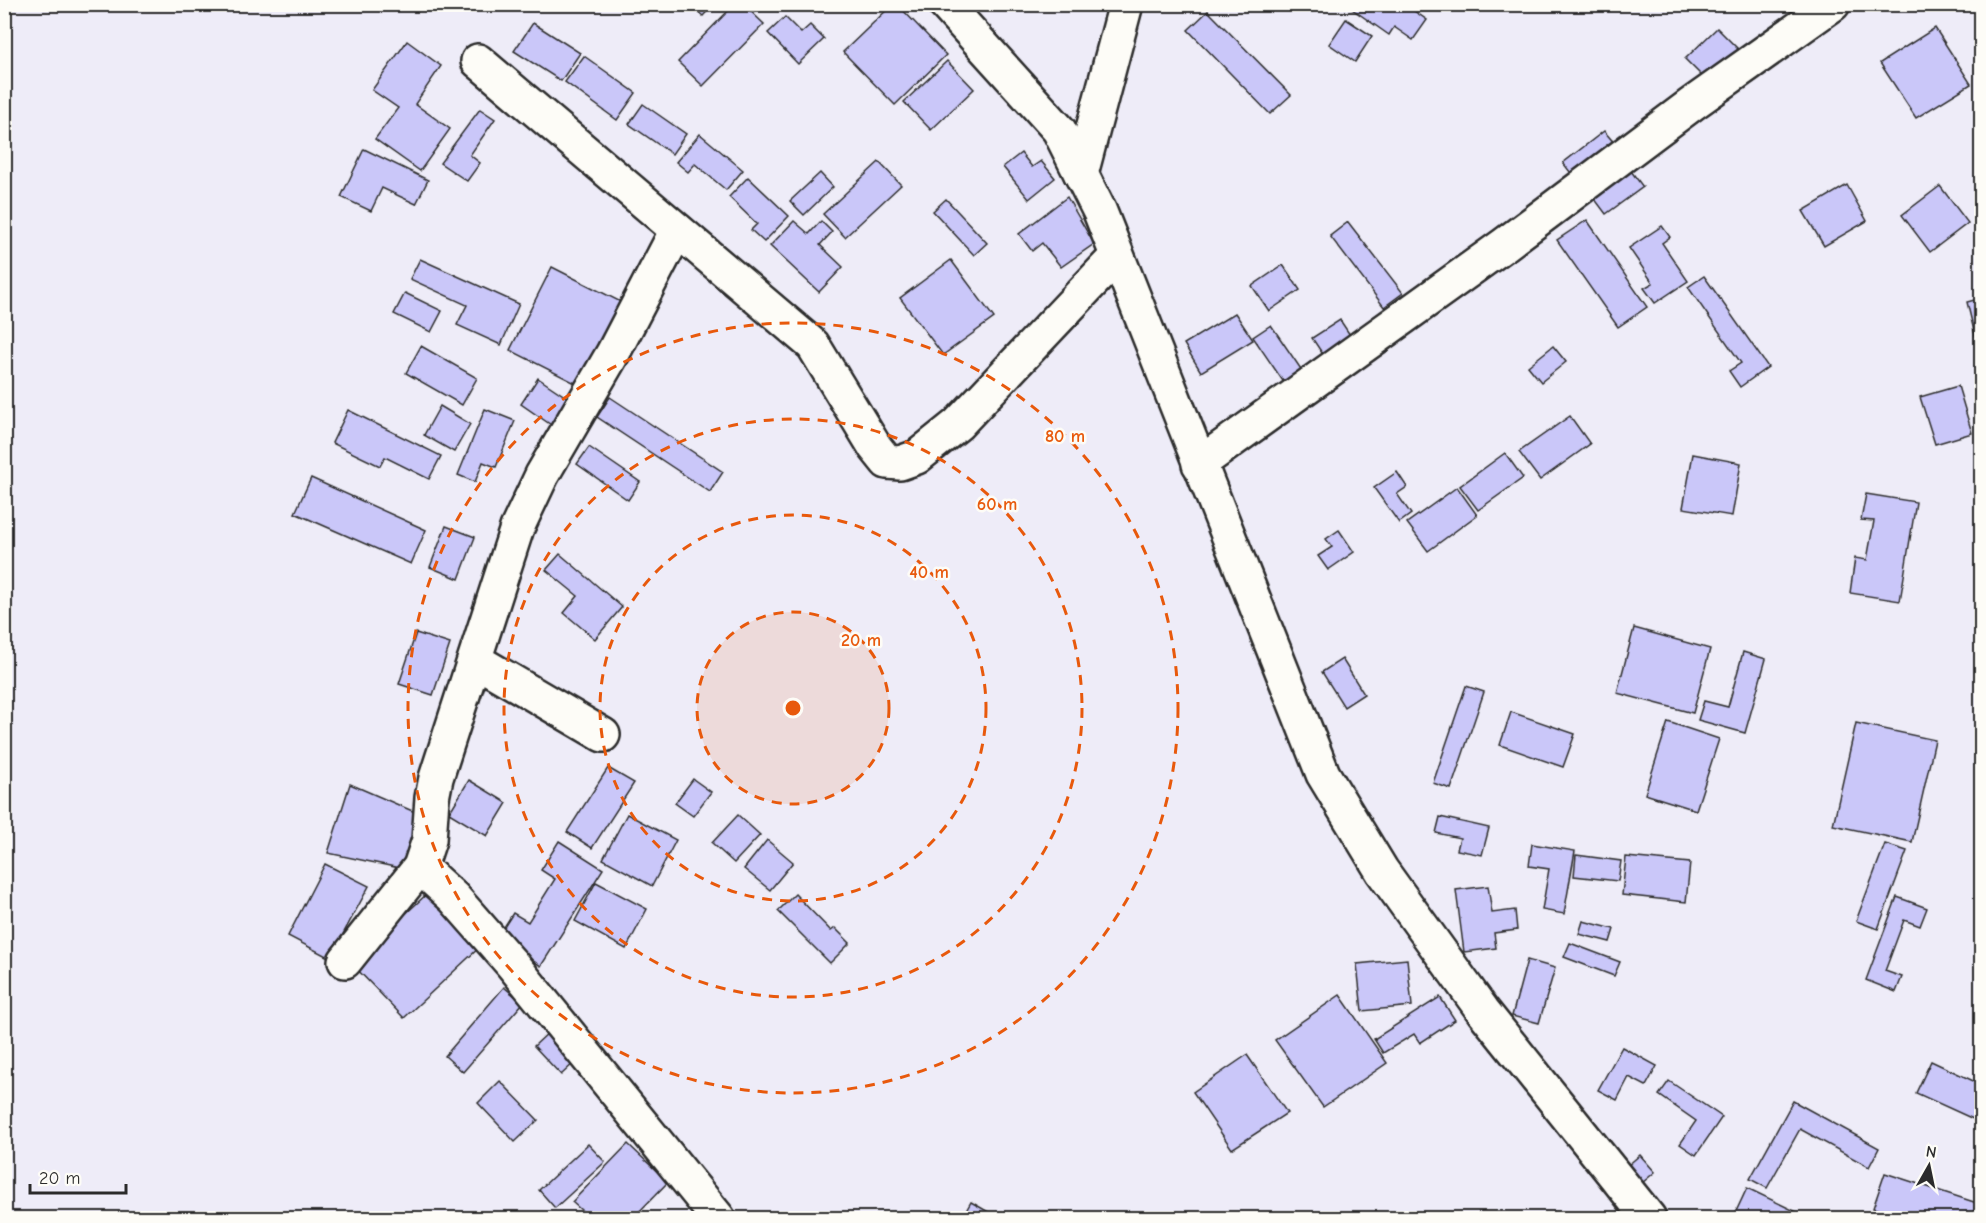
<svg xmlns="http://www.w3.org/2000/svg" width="1986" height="1223" font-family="'Comic Neue',sans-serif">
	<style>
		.building { fill: #cac7f9; stroke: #2b2b2b; stroke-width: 1.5 }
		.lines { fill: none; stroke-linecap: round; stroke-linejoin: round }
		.minor-casing { stroke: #2b2b2b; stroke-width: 38 }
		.minor { stroke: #fdfcf7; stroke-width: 33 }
		.ring { fill: none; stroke: #e8590c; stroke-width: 3; stroke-dasharray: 10 8 }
		.centre { fill: #e8590c; stroke: #fdfcf7; stroke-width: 3 }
		.ring-label { font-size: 18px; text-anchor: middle; font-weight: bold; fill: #e8590c; stroke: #fdfcf7; stroke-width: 5; stroke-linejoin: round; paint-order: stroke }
	</style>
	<rect width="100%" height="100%" fill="#eeecf8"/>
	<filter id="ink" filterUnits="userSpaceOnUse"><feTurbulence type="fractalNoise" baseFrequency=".0167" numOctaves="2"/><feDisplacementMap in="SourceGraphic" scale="12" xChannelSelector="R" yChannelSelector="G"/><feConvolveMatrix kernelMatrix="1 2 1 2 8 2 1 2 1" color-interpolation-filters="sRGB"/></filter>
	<g filter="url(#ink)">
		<g class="building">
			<path d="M689,4H714L703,16Z"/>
			<path d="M735,4H743L764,24L703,86L678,62Z"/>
			<path d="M893,4H897L946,55L895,105L843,52Z"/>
			<path d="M1345,4H1404L1427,20L1413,40L1394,27L1389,35Z"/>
			<path d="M1208,11L1291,95L1270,114L1188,30Z"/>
			<path d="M785,17L801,33L810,25L824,39L798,64L768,33Z"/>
			<path d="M1346,19L1372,36L1355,62L1329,44Z"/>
			<path d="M533,23L580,53L561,81L514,51Z"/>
			<path d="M1717,28L1742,53L1710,84L1685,59Z"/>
			<path d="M1935,28L1971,84L1916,118L1880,63Z"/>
			<path d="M407,41L441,66L415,104L450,129L420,171L375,139L398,108L372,90Z"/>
			<path d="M584,56L636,93L617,120L565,82Z"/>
			<path d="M947,61L974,89L931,130L904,102Z"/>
			<path d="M643,104L686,134L672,154L629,124Z"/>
			<path d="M480,109L495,119L470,155L480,163L467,181L440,163Z"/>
			<path d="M1604,131L1616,145L1574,177L1563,163Z"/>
			<path d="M700,134L743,170L726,190L695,164L688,172L676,162Z"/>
			<path d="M364,149L428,180L416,204L382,188L371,211L341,197Z"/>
			<path d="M1021,153L1032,167L1041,161L1055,178L1029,199L1003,167Z"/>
			<path d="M879,162L901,185L845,237L823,214Z"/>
			<path d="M1628,167L1643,187L1606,214L1591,194Z"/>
			<path d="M820,173L833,187L804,215L790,201Z"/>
			<path d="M748,177L789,216L764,242L751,230L757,224L729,197Z"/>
			<path d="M1847,185L1867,221L1824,246L1803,211Z"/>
			<path d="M1940,186L1968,223L1930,252L1902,215Z"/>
			<path d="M1067,197L1094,244L1061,267L1042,243L1032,251L1019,234Z"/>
			<path d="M946,199L987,243L974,255L933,211Z"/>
			<path d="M1587,220L1647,307L1618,327L1557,240Z"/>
			<path d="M794,221L809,234L821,221L832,232L820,245L843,267L819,292L770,246Z"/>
			<path d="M1348,222L1403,293L1384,307L1330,236Z"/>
			<path d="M1662,226L1670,237L1662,243L1688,281L1655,303L1644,288L1653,283L1629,248Z"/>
			<path d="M420,259L519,304L501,345L457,325L467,305L410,279Z"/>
			<path d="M951,260L994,318L943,355L900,298Z"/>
			<path d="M1283,265L1300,290L1269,311L1252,286Z"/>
			<path d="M552,267L623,303L581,386L510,350Z"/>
			<path d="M1704,276L1768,367L1740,387L1729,371L1741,363L1688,287Z"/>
			<path d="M405,293L442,311L431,332L394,314Z"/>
			<path d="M1982,298V342L1977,343L1967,302Z"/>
			<path d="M1235,313L1253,340L1201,372L1184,344Z"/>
			<path d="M1340,320L1352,338L1324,356L1312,338Z"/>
			<path d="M1271,325L1305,375L1287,387L1253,337Z"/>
			<path d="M421,346L477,378L462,405L406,373Z"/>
			<path d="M1553,346L1566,362L1541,382L1528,366Z"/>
			<path d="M538,378L575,403L557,429L521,404Z"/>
			<path d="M1958,386L1972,433L1935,444L1920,397Z"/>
			<path d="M610,397L723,472L710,492L597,417Z"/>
			<path d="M440,406L470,424L454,452L424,435Z"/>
			<path d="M485,409L515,421L496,467L483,462L475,482L458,475Z"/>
			<path d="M348,410L441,456L429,479L385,457L380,466L332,443Z"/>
			<path d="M1570,416L1590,444L1540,480L1519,452Z"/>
			<path d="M589,447L640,482L628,500L577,464Z"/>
			<path d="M1505,453L1523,478L1478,510L1460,486Z"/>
			<path d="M1693,454L1741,463L1732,516L1683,508Z"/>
			<path d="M1397,472L1407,487L1397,494L1411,514L1399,523L1374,488Z"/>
			<path d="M311,478L426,530L411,564L295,513Z"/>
			<path d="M1457,487L1477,515L1428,551L1407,523Z"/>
			<path d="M1866,494L1916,502L1900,601L1850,593L1855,558L1867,560L1874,521L1861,520Z"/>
			<path d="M446,526L475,537L459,579L430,567Z"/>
			<path d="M1339,530L1354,552L1328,570L1318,556L1332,547L1326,539Z"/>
			<path d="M560,554L622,607L595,639L564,613L578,596L546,570Z"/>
			<path d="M1634,628L1710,649L1693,713L1617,693Z"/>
			<path d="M416,633L450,644L433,695L399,684Z"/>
			<path d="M1743,652L1766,659L1745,733L1698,720L1704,701L1728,707Z"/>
			<path d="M1342,659L1364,694L1344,707L1322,672Z"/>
			<path d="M1466,686L1484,692L1451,789L1433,783Z"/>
			<path d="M1511,712L1575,734L1563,767L1500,745Z"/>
			<path d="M1668,722L1719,739L1696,810L1645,794Z"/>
			<path d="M1856,723L1935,740L1912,842L1833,825Z"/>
			<path d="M608,768L634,783L592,848L567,832Z"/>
			<path d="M693,779L711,792L693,816L675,803Z"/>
			<path d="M469,780L507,803L487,836L449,813Z"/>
			<path d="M350,784L424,816L414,871L328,853Z"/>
			<path d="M627,814L676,840L652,886L603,859Z"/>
			<path d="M738,815L760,835L734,863L712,843Z"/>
			<path d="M1440,817L1489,828L1482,855L1457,850L1460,838L1436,833Z"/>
			<path d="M767,840L793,862L770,890L744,869Z"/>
			<path d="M559,841L603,869L541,966L497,938L513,913L528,922L555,879L541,870Z"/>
			<path d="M1532,844L1575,851L1564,914L1542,910L1549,869L1529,866Z"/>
			<path d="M1885,844L1907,851L1878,929L1856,921Z"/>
			<path d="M1576,855L1621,861L1618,881L1574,876Z"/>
			<path d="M1626,857L1690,863L1686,902L1622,895Z"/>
			<path d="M325,864L369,886L330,958L288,936Z"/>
			<path d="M596,882L647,909L626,949L575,921Z"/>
			<path d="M1488,886L1492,913L1515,910L1517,930L1494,933L1496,948L1464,952L1456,890Z"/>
			<path d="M430,891L482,945L404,1018L352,964Z"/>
			<path d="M795,894L831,931L835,928L850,943L830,963L778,911Z"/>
			<path d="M1897,897L1927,908L1920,926L1904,920L1885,971L1902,977L1896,992L1866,980Z"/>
			<path d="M1583,921L1614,929L1610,942L1579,934Z"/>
			<path d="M1570,943L1620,962L1614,976L1564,957Z"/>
			<path d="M1407,959L1412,1006L1362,1011L1357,964Z"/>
			<path d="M1527,960L1555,968L1539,1023L1512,1016Z"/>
			<path d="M504,987L523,1003L463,1072L445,1056Z"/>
			<path d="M1340,995L1387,1063L1323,1107L1275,1040Z"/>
			<path d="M1440,997L1455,1020L1420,1043L1414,1034L1383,1053L1374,1039Z"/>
			<path d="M549,1032L576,1061L561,1075L534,1046Z"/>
			<path d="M1622,1047L1657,1066L1646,1086L1629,1077L1617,1100L1598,1090Z"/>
			<path d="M1247,1055L1287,1113L1232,1149L1193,1092Z"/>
			<path d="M1931,1061L1982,1085V1123L1916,1093Z"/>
			<path d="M500,1081L538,1120L515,1142L478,1103Z"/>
			<path d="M1669,1081L1722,1117L1696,1155L1680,1144L1696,1121L1659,1095Z"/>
			<path d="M1793,1101L1879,1148L1869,1167L1800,1129L1767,1188L1750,1179Z"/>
			<path d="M588,1144L605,1162L555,1208L539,1190Z"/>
			<path d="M628,1144L668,1182L633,1218H590L572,1202Z"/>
			<path d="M1640,1155L1655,1172L1642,1183L1627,1166Z"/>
			<path d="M1885,1173L1977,1203L1972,1218H1906L1873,1208Z"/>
			<path d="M1747,1188L1803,1215L1801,1218H1733Z"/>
			<path d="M971,1202L999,1218H962Z"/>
		</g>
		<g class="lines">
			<defs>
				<g id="minor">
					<path d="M945,4L1059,130L1100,212L1323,774L1382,871L1483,1011L1649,1218"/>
					<path d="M478,61L813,345L875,447L887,462L900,463L917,457L958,424L1117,256"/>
					<path d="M1081,174L1126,4"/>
					<path d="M1199,464L1504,245L1692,104L1833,4"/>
					<path d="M475,660L603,735"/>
					<path d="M420,867L454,898L512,964L718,1218"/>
					<path d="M345,961L420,867L429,840L432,798L436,778L517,528L542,475L613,353L677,230"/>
				</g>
			</defs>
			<use href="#minor" class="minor-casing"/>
			<use href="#minor" class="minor"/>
		</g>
	</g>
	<circle cx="793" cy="708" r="96" fill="#e8590c" fill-opacity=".12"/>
	<g class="ring">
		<circle cx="793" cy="708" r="96"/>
		<circle cx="793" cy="708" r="193"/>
		<circle cx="793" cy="708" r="289"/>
		<circle cx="793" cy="708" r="385"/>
	</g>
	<circle cx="793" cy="708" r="9" class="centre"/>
	<g class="ring-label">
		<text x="1065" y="442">80 m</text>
		<text x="997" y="510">60 m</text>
		<text x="929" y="578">40 m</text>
		<text x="861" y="646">20 m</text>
	</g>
	<rect width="1986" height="1223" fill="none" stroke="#fdfcf7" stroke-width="24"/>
	<rect x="12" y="12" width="1962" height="1199" fill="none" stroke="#2b2b2b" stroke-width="2" filter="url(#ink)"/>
	<g transform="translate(1929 1166) rotate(9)" stroke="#fdfcf7" stroke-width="4.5" paint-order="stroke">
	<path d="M0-4.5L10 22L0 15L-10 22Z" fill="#2b2b2b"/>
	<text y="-9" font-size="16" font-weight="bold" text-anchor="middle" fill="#2b2b2b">N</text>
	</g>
	<path d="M30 1184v9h96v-9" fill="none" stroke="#2b2b2b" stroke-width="3"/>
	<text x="39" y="1184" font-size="18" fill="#2b2b2b" stroke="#fdfcf7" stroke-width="4.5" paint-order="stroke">20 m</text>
</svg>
